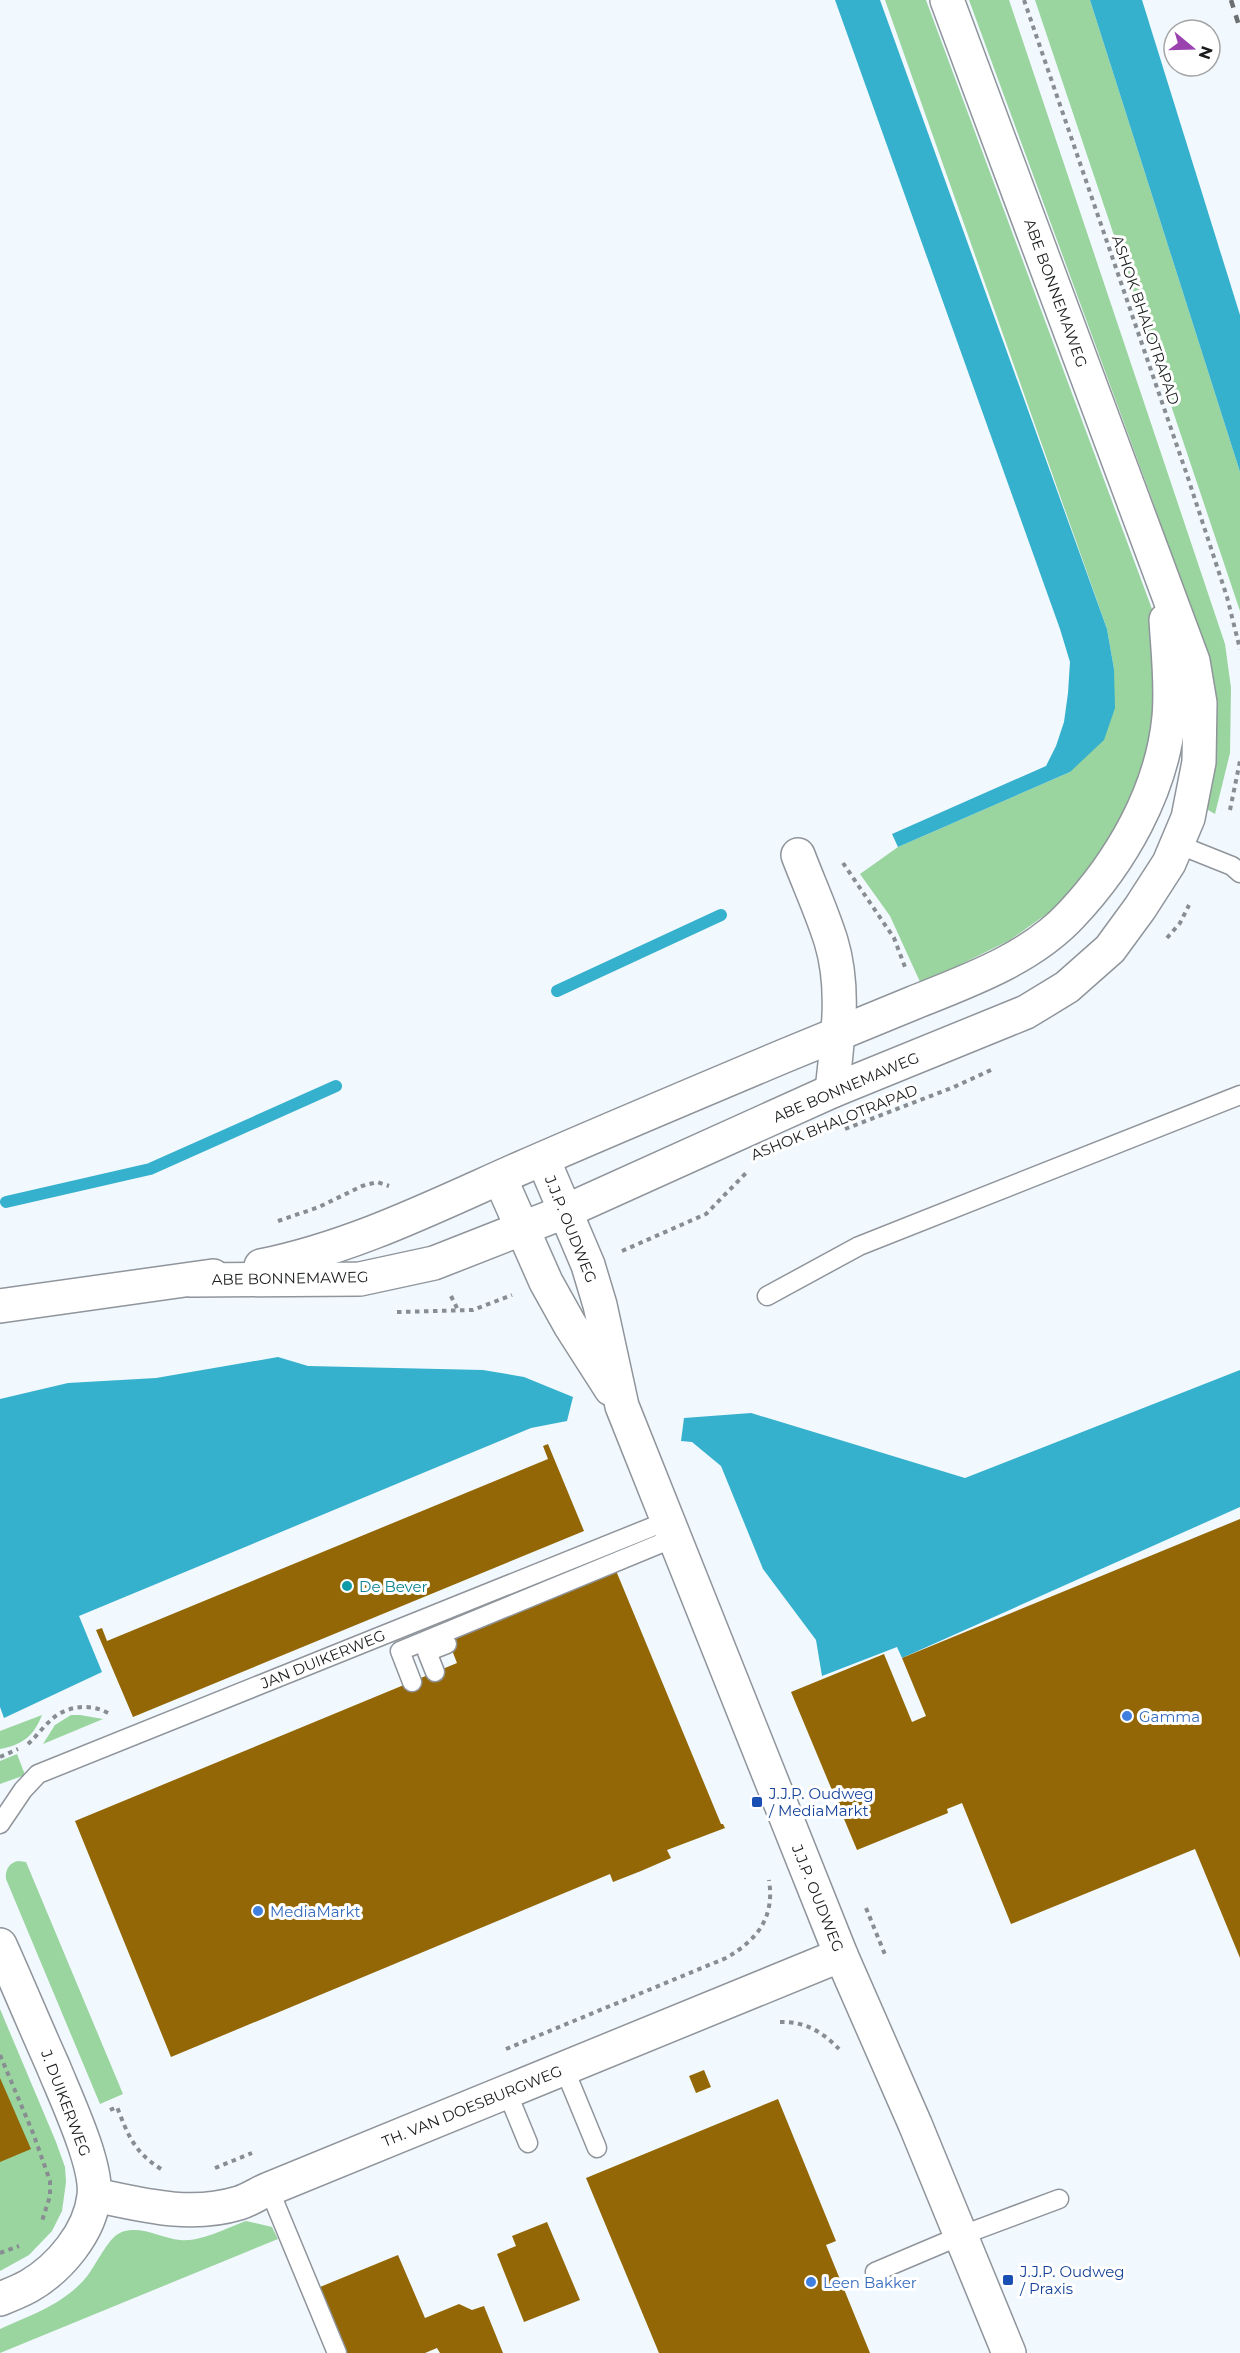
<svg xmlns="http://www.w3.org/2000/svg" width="1240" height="2353" font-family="Montserrat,sans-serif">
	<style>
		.green { fill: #9ad49e }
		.water { fill: #36b1cd }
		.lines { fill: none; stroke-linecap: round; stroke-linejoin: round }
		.stream { stroke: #36b1cd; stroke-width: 12 }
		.building { fill: #936705 }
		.lane-casing { stroke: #8f959b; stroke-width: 21 }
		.street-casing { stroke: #8f959b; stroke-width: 36 }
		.path { stroke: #888d91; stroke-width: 4; stroke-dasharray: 4.5 4.5; stroke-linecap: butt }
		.lane { stroke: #fff; stroke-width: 18 }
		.street { stroke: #fff; stroke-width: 33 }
		.rail { stroke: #6b6f72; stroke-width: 4.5; stroke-dasharray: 8 8; stroke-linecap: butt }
		.culture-dot { fill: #0f9aa8; stroke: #fff; stroke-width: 2 }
		.shop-dot { fill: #3f7fe0; stroke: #fff; stroke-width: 2 }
		.transit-dot { fill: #1a4fb4; stroke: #fff; stroke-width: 2 }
		.labels { text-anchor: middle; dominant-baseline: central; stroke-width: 6; stroke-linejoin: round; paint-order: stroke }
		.street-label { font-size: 15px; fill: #191b1d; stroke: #fff }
		.culture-label { font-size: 15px; fill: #0d838f; stroke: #fff; text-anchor: start }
		.shop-label { font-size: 15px; fill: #366cbe; stroke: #fff; text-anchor: start }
		.transit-label { font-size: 15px; fill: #164399; stroke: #fff; text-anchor: start }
	</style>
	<rect width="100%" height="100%" fill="#f1f8fe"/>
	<g class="green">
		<path d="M885,0H926L1152,609L1160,674L1158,734L1108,852L1065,901L1010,940L921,984L890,916L860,874L898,847L1070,772L1114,669L1107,629Z"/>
		<path d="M969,0H1009L1225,644L1231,688L1230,753L1215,814L1201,806L1211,669L1153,502Z"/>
		<path d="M1035,0H1090L1240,472V611Z"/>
		<path d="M42,1715C34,1736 22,1745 0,1749V1731Z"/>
		<path d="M71,1715H80L103,1719L43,1744L55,1725Z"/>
		<path d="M17,1754L25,1775L0,1784V1761Z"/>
		<path d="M18,1861L26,1862L123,2094L100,2104L6,1879C5,1870 9,1863 18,1861Z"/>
		<path d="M0,2009L56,2142L65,2167L66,2182L62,2211L52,2231L29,2255L0,2271Z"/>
		<path d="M246,2221L272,2227L278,2239L0,2353V2329C29,2316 61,2305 83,2281C95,2269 107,2237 122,2232C141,2225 161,2238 180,2240C202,2242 226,2228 246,2221Z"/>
	</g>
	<g class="water">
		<path d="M835,0H880L1107,629L1114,669L1115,708L1104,740L1070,772L898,847L892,834L1046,766L1056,746L1064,722L1068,693L1070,662L1060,629Z"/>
		<path d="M1090,0H1142L1240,315V472Z"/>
		<path d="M278,1357L308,1366L483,1370L524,1377L573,1397L567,1421L531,1428L79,1616L102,1672L4,1718L0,1707V1399L68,1383L156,1378Z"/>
		<path d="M1240,1370V1507L902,1658L897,1647L822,1676L816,1640L763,1569L721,1466L692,1442L681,1441L684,1418L751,1413L965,1478Z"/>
	</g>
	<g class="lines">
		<g class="stream">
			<path d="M557,991L721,915"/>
			<path d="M6,1202L150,1169L336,1086"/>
		</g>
	</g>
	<g class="building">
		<path d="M548,1444L584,1531L133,1717L96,1630L102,1628L107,1641L548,1459L543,1446Z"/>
		<path d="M1240,1519V1958L1195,1849L1011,1924L962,1803L947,1809L948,1813L857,1850L791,1692L884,1654L912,1722L926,1716L902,1658Z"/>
		<path d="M612,1561L721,1824H723L725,1828L667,1850L671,1858L641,1871L613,1882L610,1874L171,2057L75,1821L457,1663L444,1630Z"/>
		<path d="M704,2070L711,2087L696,2093L689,2076Z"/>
		<path d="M0,2078L31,2149L0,2162Z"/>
		<path d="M778,2099L836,2241L826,2245L870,2353H659L586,2178Z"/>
		<path d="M547,2222L580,2300L524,2322L497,2254L516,2246L512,2236Z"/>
		<path d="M398,2255L425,2318L459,2304L472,2310L484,2306L503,2353H440L437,2348L425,2353H347L320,2287Z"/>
	</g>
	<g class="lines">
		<defs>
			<g id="lane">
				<path d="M1177,844L1232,866L1240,873"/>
				<path d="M767,1296L859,1246L1240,1095"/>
				<path d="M435,1672L427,1652L447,1644"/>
				<path d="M412,1682L400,1651L674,1538"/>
				<path d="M0,1824L23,1790L38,1774L667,1521"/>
				<path d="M564,2068L597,2148"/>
				<path d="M507,2092L528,2143"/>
				<path d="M269,2189L337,2353"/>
				<path d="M875,2272L960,2236L1059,2199"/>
			</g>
			<g id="street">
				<path d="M798,855C809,884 822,912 831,941C846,990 837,1042 832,1091"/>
				<path d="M543,1159L588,1265L600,1305L622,1406L841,1955L915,2124L1009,2353"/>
				<path d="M500,1178L546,1282L570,1325L611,1389"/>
				<path d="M261,1266C354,1247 435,1206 521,1168C608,1130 696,1093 784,1056C827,1038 870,1021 913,1003C968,981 1030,959 1071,915C1121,862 1162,791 1169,717C1172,685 1168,652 1166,620"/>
				<path d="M191,1280L360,1279L434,1263L564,1212L832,1091L1026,1012L1067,987L1110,949L1140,908L1169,863L1188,818L1199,762L1200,703L1193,661L947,0"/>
				<path d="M0,1306L213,1276"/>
				<path d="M0,1945C18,1985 35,2026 53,2066C65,2096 98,2165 94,2196C90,2232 60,2268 29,2286C20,2291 10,2295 0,2299"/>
				<path d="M95,2195C143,2205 190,2218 239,2203C249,2200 259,2193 269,2189L841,1955"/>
			</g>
		</defs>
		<use href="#lane" class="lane-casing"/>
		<use href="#street" class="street-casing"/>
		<g class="path">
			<path d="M1024,0L1188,478L1227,597L1240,649"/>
			<path d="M1230,810L1240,761"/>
			<path d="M843,863L894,938L905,967"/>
			<path d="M1167,938L1180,923L1189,905"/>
			<path d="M845,1129L954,1087L991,1070"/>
			<path d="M278,1221L319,1207L362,1186L377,1182L389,1186"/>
			<path d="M622,1251L706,1214L746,1173"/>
			<path d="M451,1296L459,1312"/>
			<path d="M397,1312L473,1310L512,1295"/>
			<path d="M28,1744C36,1737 43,1727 51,1720C67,1705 91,1703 110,1714"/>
			<path d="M0,1757L18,1749"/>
			<path d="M866,1908L886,1957"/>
			<path d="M780,2022C804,2021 823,2032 839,2049"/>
			<path d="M506,2049L726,1958C757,1940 775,1918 769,1880"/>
			<path d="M0,2055L33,2133L50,2181V2196L42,2221"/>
			<path d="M110,2110L117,2107C128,2135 134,2152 161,2169"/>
			<path d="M215,2168L252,2153"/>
			<path d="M0,2253L19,2246"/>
		</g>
		<use href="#lane" class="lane"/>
		<use href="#street" class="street"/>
		<path class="rail" d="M1231,0L1240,29"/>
	</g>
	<circle class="culture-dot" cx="347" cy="1586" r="6"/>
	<g class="shop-dot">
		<circle cx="1127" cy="1716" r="6"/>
		<circle cx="258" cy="1911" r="6"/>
		<circle cx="811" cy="2282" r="6"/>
	</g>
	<g class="transit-dot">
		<rect x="751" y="1796" width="12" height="12" rx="3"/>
		<rect x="1002" y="2274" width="12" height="12" rx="3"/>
	</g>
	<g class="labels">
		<g class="street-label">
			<text transform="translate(1056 293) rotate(70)">ABE BONNEMAWEG</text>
			<text transform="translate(1146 320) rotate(71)">ASHOK BHALOTRAPAD</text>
			<text transform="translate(846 1087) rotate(-23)">ABE BONNEMAWEG</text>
			<text transform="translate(834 1122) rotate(-22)">ASHOK BHALOTRAPAD</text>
			<text transform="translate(571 1229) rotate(68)">J.J.P. OUDWEG</text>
			<text transform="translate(290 1278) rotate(-1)">ABE BONNEMAWEG</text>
			<text transform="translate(323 1659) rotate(-22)">JAN DUIKERWEG</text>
			<text transform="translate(818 1898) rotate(68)">J.J.P. OUDWEG</text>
			<text transform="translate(66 2103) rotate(69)">J. DUIKERWEG</text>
			<text transform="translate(472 2106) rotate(-22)">TH. VAN DOESBURGWEG</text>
		</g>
		<g class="culture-label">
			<text x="359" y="1586">De Bever</text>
		</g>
		<g class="shop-label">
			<text x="1139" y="1716">Gamma</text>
			<text x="270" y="1911">MediaMarkt</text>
			<text x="823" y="2282">Leen Bakker</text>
		</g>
		<g class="transit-label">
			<text x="769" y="1793">J.J.P. Oudweg<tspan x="769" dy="17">/ MediaMarkt</tspan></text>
			<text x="1020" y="2271">J.J.P. Oudweg<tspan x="1020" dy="17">/ Praxis</tspan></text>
		</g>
	</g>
	<g transform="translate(1192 48) rotate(109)"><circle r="28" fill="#ffffff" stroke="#a3a4a5" stroke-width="1.5"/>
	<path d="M0-4.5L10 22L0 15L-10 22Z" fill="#9a42ae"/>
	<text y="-9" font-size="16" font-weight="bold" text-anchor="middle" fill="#191b1d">N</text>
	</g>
</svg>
